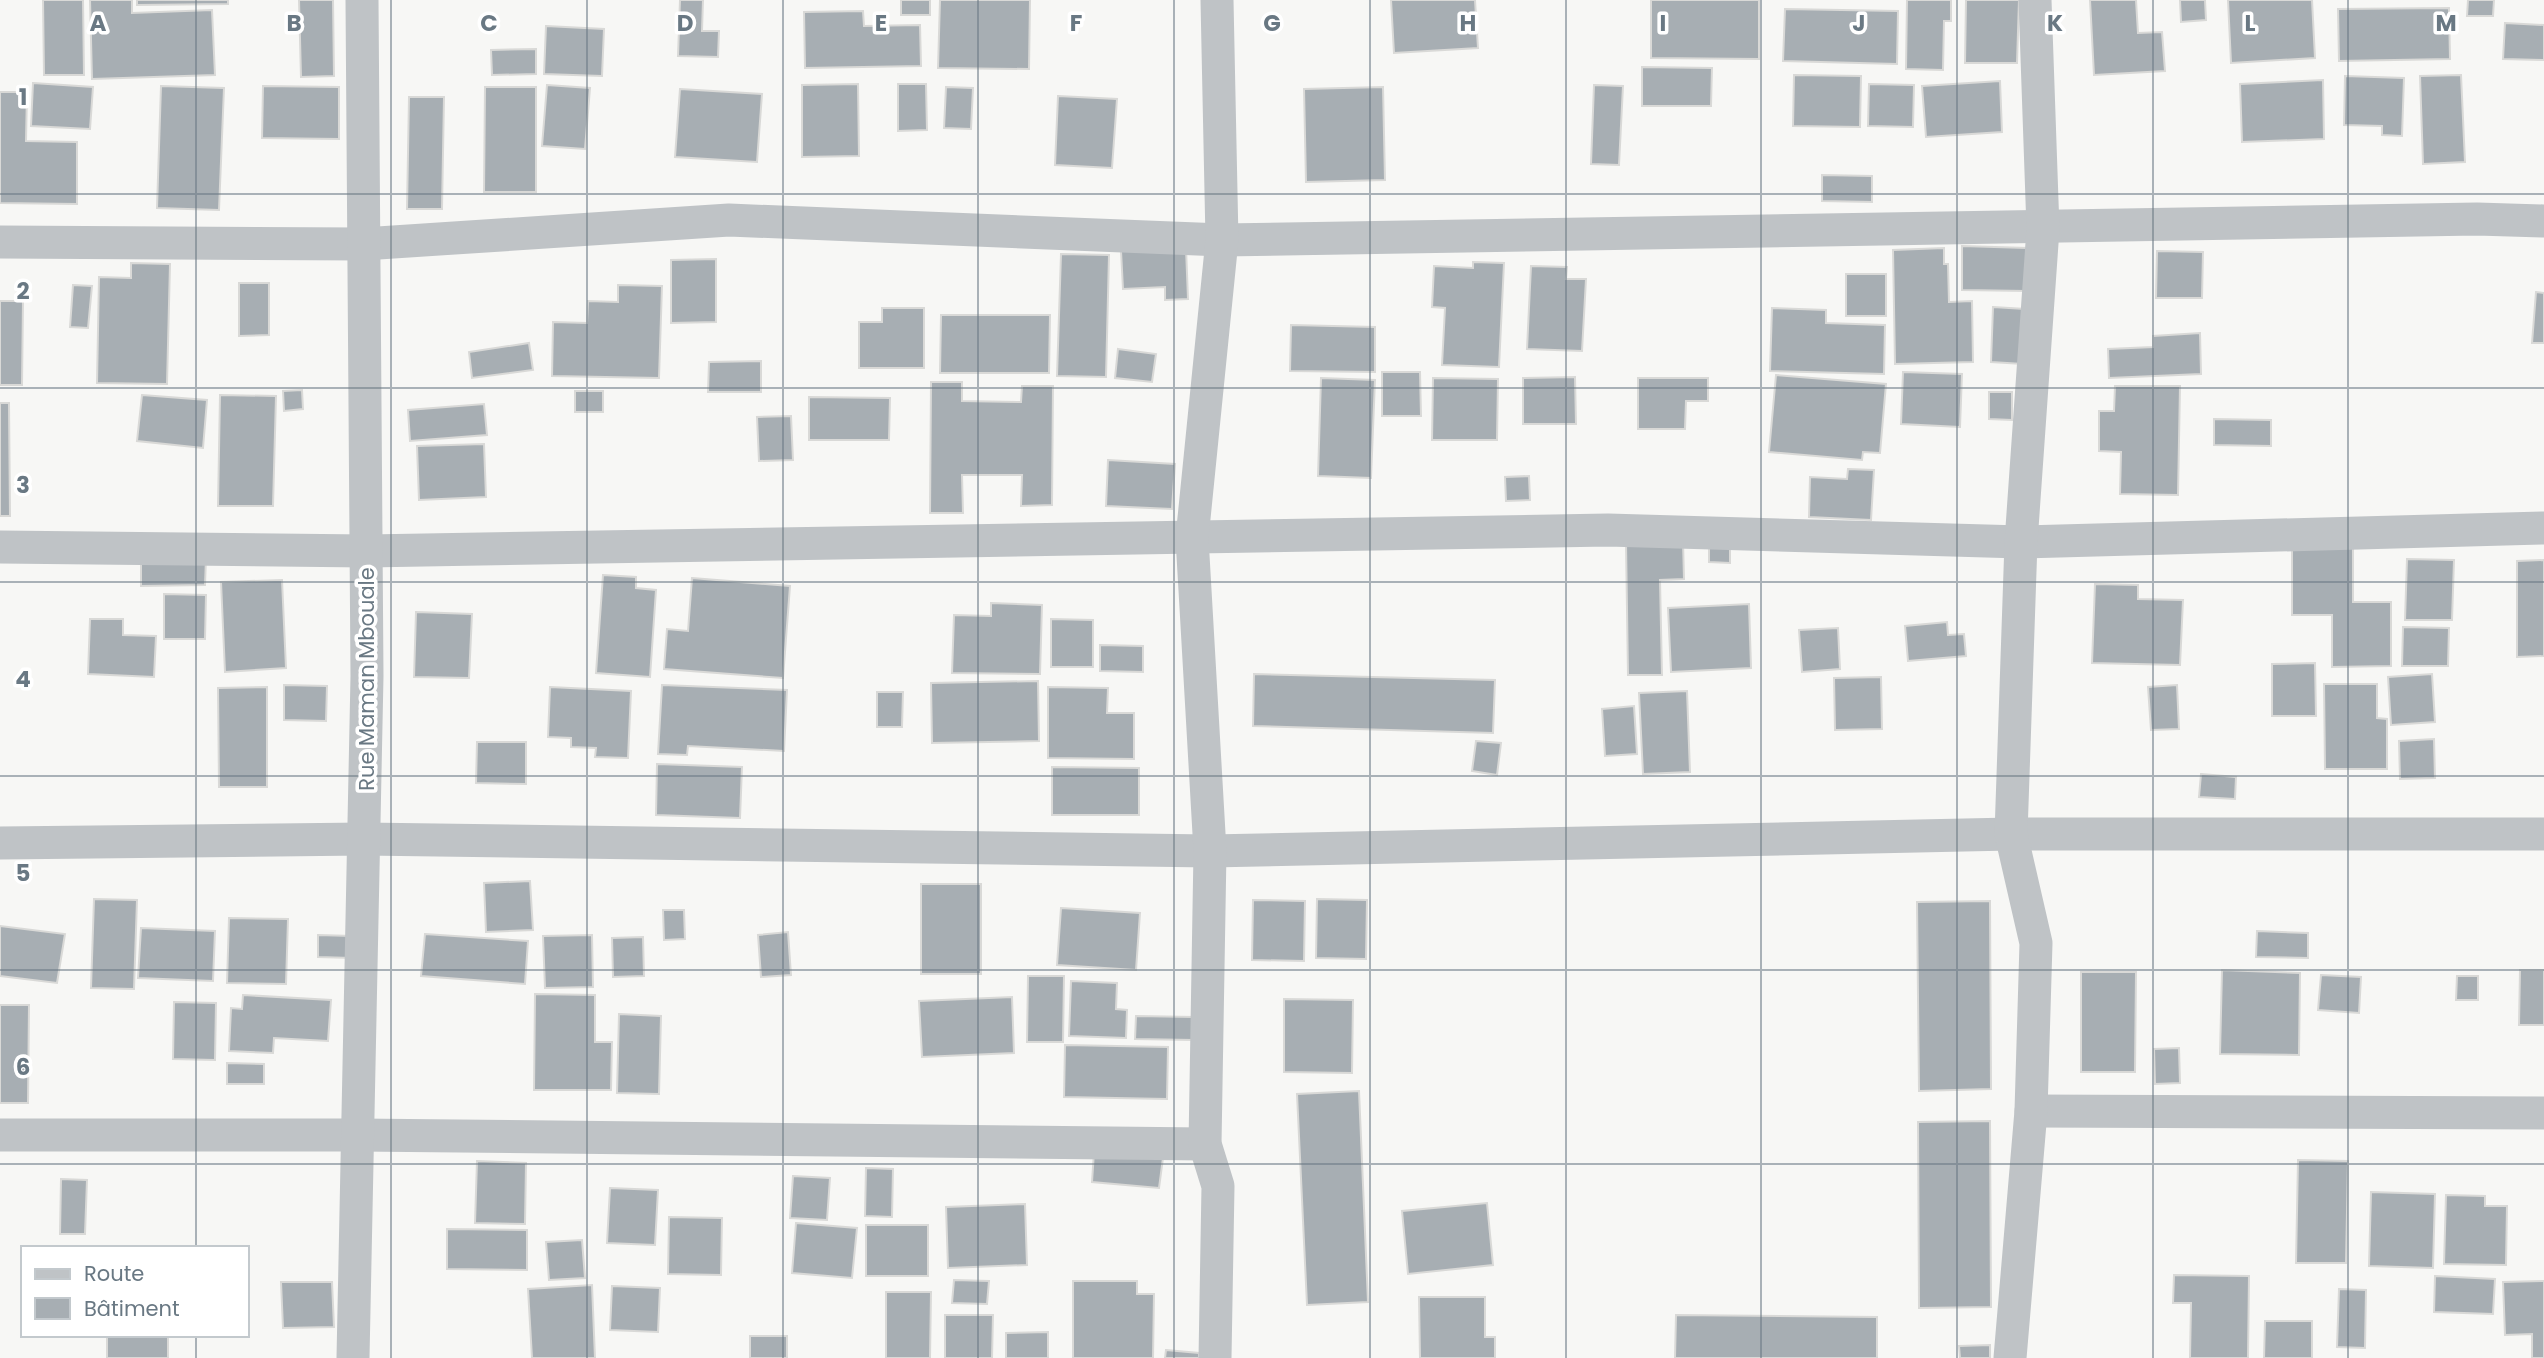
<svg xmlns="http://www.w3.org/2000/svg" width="2544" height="1358" font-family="Poppins,sans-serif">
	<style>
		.building { fill: #a7aeb3; stroke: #d9d9d7; stroke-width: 2 }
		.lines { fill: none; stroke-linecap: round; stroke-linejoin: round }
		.minor { stroke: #bfc3c6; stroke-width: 33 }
		.grid { fill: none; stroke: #697883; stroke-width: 2; stroke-opacity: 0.55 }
		.labels { text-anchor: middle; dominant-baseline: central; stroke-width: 7; stroke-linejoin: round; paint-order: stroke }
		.street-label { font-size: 21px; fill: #697883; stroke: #fff }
		.grid-label { font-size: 23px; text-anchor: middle; font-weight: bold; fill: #697883; stroke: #fff; stroke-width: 7; stroke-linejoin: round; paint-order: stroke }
	</style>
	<rect width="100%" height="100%" fill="#f7f7f5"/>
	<g class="building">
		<path d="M43,0H83L84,75H44Z"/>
		<path d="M90,0H132V13L212,10L215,75L92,79Z"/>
		<path d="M137,0H228V4L137,5Z"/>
		<path d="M299,0H333L334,76L301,77Z"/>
		<path d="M680,0H703L702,31H719L718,57L678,56Z"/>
		<rect x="901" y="0" width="29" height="15"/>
		<path d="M940,0H1030L1029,69L938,68Z"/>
		<path d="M1391,0H1475L1478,48L1394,53Z"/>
		<path d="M1651,0H1759V59L1651,58Z"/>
		<path d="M1907,0H1951V21H1944L1943,70L1906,69Z"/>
		<path d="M1966,0H2019L2017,63H1965Z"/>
		<path d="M2090,0H2136L2138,33L2162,32L2165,71L2094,75Z"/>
		<path d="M2180,0H2205L2206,20L2181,22Z"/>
		<path d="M2228,0H2312L2315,58L2231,63Z"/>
		<path d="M2468,0H2494L2493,16H2467Z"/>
		<path d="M2449,8L2450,59L2339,61L2338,9Z"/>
		<path d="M1785,9L1898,11L1897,64L1783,61Z"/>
		<path d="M863,11L864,26L920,25L921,66L805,68L804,12Z"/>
		<path d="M2505,23L2544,25V60L2503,59Z"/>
		<path d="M546,26L604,29L602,76L544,74Z"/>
		<path d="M536,49V74L492,75L491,50Z"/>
		<path d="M1642,67L1712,68L1711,106H1642Z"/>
		<path d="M1794,75L1861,76L1860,127L1793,126Z"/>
		<path d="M2461,75L2465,162L2423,164L2420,76Z"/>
		<path d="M2345,76L2404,78L2402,136L2382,135V126L2344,125Z"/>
		<path d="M2323,80L2324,139L2242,142L2240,84Z"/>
		<path d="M2000,81L2002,132L1926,137L1922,86Z"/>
		<path d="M33,83L93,87L90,129L31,126Z"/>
		<path d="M858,84L859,156L802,157V85Z"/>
		<path d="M898,84H926L927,130L898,131Z"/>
		<path d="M1869,84L1914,85L1913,127L1868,126Z"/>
		<path d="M547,85L590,88L585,149L542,146Z"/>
		<path d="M1594,85L1623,86L1619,165L1591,164Z"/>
		<path d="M161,86L224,88L219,210L157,208Z"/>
		<path d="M263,86L339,87V139L262,138Z"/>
		<path d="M485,87H536V192H484Z"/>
		<path d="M946,87L973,88L971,129L944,128Z"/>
		<path d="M1383,87L1385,180L1306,182L1304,89Z"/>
		<path d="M680,89L762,94L757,162L675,157Z"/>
		<path d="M0,92H27L26,141L77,142V204L0,203Z"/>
		<path d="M1058,96L1117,99L1112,168L1055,165Z"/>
		<path d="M409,97H444L442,209H407Z"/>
		<path d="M1822,175L1872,176V202L1822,201Z"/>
		<path d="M1962,246L2027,248L2026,291L1962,290Z"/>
		<path d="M1186,248L1188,299L1165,300V287L1123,289L1121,251Z"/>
		<path d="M1944,248V264H1948L1949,302L1972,301L1973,362L1895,364L1893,250Z"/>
		<path d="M2157,251L2203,252L2202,298H2156Z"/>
		<path d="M1061,254L1109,255L1106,377L1057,376Z"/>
		<path d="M716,259V322L671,323V260Z"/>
		<path d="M1473,262L1504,263L1499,367L1442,365L1445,308L1432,307L1434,266L1473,268Z"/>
		<path d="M131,263L170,264L167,384L97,383L99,277L131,278Z"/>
		<path d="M1531,266L1567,267L1566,279H1586L1582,351L1527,349Z"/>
		<rect x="1846" y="274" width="40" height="42"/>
		<path d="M239,283H269V335L239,336Z"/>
		<path d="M73,285L92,286L88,328L70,327Z"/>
		<path d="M618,285L662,286L659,378L552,376L553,322L587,323L588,301L618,302Z"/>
		<path d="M2536,292L2544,293V343H2532Z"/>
		<path d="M0,301H23L22,385H0Z"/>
		<path d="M1993,307L2025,309L2023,364L1991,362Z"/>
		<path d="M882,308H924V368H859V322H882Z"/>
		<path d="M1772,308L1826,310V323L1885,325L1884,374L1770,371Z"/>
		<path d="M941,315H1050L1049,373H940Z"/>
		<path d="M1291,325L1375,327V372L1290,371Z"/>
		<path d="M2200,333L2201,374L2109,378L2108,349L2153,347V336Z"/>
		<path d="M529,343L533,370L472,378L469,352Z"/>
		<path d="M1118,349L1156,354L1152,382L1115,378Z"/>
		<path d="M761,361V392H708L709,362Z"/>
		<path d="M1382,372H1420L1421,416H1382Z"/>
		<path d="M1903,372L1962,374L1960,427L1901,424Z"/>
		<path d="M1776,375L1886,384L1880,453L1863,452L1862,460L1769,452Z"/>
		<path d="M1575,377L1576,424H1523V378Z"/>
		<path d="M1321,378L1375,380L1371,478L1318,476Z"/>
		<path d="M1433,378L1498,379L1497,440H1432Z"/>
		<path d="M1638,378H1708V401H1686L1685,429H1638Z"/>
		<path d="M931,382H962V401L1021,402L1022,386H1053L1052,505L1021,506L1022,475H962L963,513H930Z"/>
		<path d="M2115,386H2180L2178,495L2120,494L2121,452L2099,451V411H2114Z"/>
		<path d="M302,390L303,409L284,411L283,391Z"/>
		<rect x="575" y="391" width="28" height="21"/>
		<path d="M1989,392H2012V420L1989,419Z"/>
		<path d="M142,395L207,400L203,448L137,441Z"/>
		<path d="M220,395L276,396L273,506H218Z"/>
		<path d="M809,397L890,398L889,440H809Z"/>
		<path d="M0,403H9L10,516H0Z"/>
		<path d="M484,404L487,435L410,441L408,410Z"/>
		<path d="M791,416L793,460L759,461L757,417Z"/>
		<path d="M2214,419L2271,420V446L2214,445Z"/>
		<path d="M484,444L486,497L419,500L417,446Z"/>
		<path d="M1108,460L1175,464L1172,509L1106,506Z"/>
		<path d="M1848,469L1874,470L1871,520L1809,517L1810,477L1847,479Z"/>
		<path d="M1529,476L1530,500L1506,501L1505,477Z"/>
		<path d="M1683,541L1684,579L1660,580L1662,675H1628L1626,543Z"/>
		<path d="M1709,541H1730V563L1709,562Z"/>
		<path d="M2292,542H2353V602H2391V666L2332,667V615H2292Z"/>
		<path d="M206,558L205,585L141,586V559Z"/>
		<path d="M2407,559L2454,560L2452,620H2405Z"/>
		<path d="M2544,560V656L2517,657V561Z"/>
		<path d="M603,575L636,577V588L656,590L650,677L596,673Z"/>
		<path d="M692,578L790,586L783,678L664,669L667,629L688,631Z"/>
		<path d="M282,580L286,668L225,672L221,582Z"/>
		<path d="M2095,584L2138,585V599L2183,600L2180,665L2092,663Z"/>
		<path d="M164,594L206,595L205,639H164Z"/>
		<path d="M991,603L1042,605L1040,674L952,673L954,615L991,616Z"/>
		<path d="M1749,604L1751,668L1671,672L1668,608Z"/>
		<path d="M416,612L472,614L469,678L414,677Z"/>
		<path d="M90,619H123V635L156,636L154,677L88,674Z"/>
		<path d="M1051,619L1093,620V667H1051Z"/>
		<path d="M1947,622L1948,635L1964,634L1966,656L1908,661L1905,626Z"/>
		<path d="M2403,627L2449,628L2448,666H2402Z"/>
		<path d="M1838,628L1840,669L1802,672L1799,630Z"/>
		<path d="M1100,645L1143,646V672L1100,671Z"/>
		<path d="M2315,663L2316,716H2272V664Z"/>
		<path d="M1254,674L1495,680L1493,733L1253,726Z"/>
		<path d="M2432,674L2435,722L2391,725L2388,677Z"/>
		<path d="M1881,677L1882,729L1835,730L1834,678Z"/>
		<path d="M1038,681L1039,741L932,743L931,683Z"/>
		<path d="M2324,684H2377V718L2387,719V769H2325Z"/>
		<path d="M284,685L327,686L326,721L284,720Z"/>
		<path d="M662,685L787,690L784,751L688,746L687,755L658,754Z"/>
		<path d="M2177,685L2179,729L2151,730L2148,687Z"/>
		<path d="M267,687V787H219L218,688Z"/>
		<path d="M550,687L631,691L628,758L595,757L596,748L571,747V738L548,737Z"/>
		<path d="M1048,687L1108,688L1107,713H1134V759L1048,758Z"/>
		<path d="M1687,691L1690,772L1643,774L1639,693Z"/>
		<path d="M877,692H903L902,727H877Z"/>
		<path d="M1634,706L1637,754L1605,756L1602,709Z"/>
		<path d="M2434,739L2435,778L2400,779L2399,741Z"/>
		<path d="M1476,741L1501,743L1497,775L1472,771Z"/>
		<path d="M477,742H526V784L476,783Z"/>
		<path d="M657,764L742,767L740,818L656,815Z"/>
		<path d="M1052,767L1139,768V815H1052Z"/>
		<path d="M2201,774L2236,777L2235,799L2199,797Z"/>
		<path d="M530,881L533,930L486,932L484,883Z"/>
		<rect x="921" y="884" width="60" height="90"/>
		<path d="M94,899L137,900L134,989L91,988Z"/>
		<path d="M1317,899L1367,900L1366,959L1316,958Z"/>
		<path d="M1253,900L1305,901L1304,961L1252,960Z"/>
		<path d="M1990,901L1991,1089L1919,1091L1917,902Z"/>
		<path d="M1061,908L1140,913L1136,970L1057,965Z"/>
		<path d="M663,910H684L685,939L664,940Z"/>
		<path d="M229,918L288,919L286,984L227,983Z"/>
		<path d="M0,926L65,934L57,983L0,976Z"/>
		<path d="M141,928L215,931L213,981L138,978Z"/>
		<path d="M2257,931L2308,933V958L2256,957Z"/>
		<path d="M788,932L791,975L761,977L758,935Z"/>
		<path d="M425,934L528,941L525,984L421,976Z"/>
		<path d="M318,935L352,936V958L318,957Z"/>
		<path d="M592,935L593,987L545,988L543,936Z"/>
		<path d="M643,937L644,976L613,977L612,938Z"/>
		<path d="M2222,970L2300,973L2299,1055L2220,1054Z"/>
		<path d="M2520,970H2544V1025H2519Z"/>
		<path d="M2081,972H2136L2135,1072H2081Z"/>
		<path d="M2321,975L2361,977L2359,1013L2318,1010Z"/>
		<path d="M1028,976H1064L1063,1042H1027Z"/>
		<path d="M2457,976H2478V1000H2456Z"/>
		<path d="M1071,981L1117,983L1116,1009L1127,1010L1126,1038L1069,1036Z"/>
		<path d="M535,994L595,995V1042H612L611,1090H534Z"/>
		<path d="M243,995L331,1000L328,1041L274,1038L273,1053L229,1051L231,1008L242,1009Z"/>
		<path d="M1012,997L1014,1053L922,1057L919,1001Z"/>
		<path d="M1284,999L1353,1000L1352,1073L1284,1072Z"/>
		<path d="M174,1002L216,1003L215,1060L173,1059Z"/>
		<path d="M0,1005H29L28,1103H0Z"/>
		<path d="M619,1014L661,1016L659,1094L617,1093Z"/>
		<path d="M1136,1016L1194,1017L1193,1040L1135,1039Z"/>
		<path d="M1065,1045L1168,1047L1167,1099L1064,1097Z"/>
		<path d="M2179,1048L2180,1083L2155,1084L2154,1049Z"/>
		<path d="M227,1063L264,1064V1084H227Z"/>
		<path d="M1359,1091L1368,1302L1307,1305L1297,1094Z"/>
		<path d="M1990,1121L1991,1307L1919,1308L1918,1122Z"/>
		<path d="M1094,1152L1163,1158L1159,1188L1092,1182Z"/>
		<path d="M2298,1160L2348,1161L2346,1263H2296Z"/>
		<path d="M477,1161L526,1163L525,1224L475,1223Z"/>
		<path d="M866,1168L893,1169L892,1217L865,1216Z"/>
		<path d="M793,1176L830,1178L827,1220L790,1218Z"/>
		<path d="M61,1179L87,1180L85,1234H60Z"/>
		<path d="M610,1188L658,1190L655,1245L607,1243Z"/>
		<path d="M2371,1192L2435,1194L2433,1268L2369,1266Z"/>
		<path d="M2446,1195L2485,1196V1206H2507L2506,1265L2444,1264Z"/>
		<path d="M1487,1203L1493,1265L1408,1274L1402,1211Z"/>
		<path d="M1025,1204L1027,1265L948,1268L946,1207Z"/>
		<path d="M669,1217L722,1218L721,1275L668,1274Z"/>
		<path d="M796,1223L857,1228L852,1278L792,1273Z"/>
		<rect x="866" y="1225" width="62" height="51"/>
		<path d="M447,1229L527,1230V1270L447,1269Z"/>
		<path d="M582,1240L585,1278L549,1280L546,1242Z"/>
		<path d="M2174,1275L2249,1276L2248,1358H2190L2191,1303H2173Z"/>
		<path d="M2435,1276L2495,1279L2493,1314L2434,1312Z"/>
		<path d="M954,1280L989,1281L987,1304L952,1303Z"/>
		<path d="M1073,1281H1137V1294H1154L1153,1358H1073Z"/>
		<path d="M2544,1281V1358H2532V1334L2505,1335L2503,1282Z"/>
		<path d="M281,1282H332L334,1327L283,1328Z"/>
		<path d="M592,1285L595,1358H532L528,1289Z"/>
		<path d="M612,1286L660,1288L658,1332L610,1330Z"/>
		<path d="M2339,1289L2366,1290L2365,1348L2337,1347Z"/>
		<path d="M886,1292H931L930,1358H886Z"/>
		<path d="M1419,1297H1485V1337H1495V1358H1420Z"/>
		<path d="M945,1315H993L992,1358H945Z"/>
		<path d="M1676,1315L1877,1317V1358H1675Z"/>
		<path d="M2265,1321H2312V1358H2264Z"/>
		<path d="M1048,1332V1358H1006V1333Z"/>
		<rect x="107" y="1335" width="61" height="23"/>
		<rect x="750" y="1336" width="37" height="22"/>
		<path d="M1990,1345V1358H1960L1959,1346Z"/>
		<path d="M1166,1350L1199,1353V1358H1165Z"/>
	</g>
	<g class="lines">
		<g class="minor">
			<path d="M0,242L363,244L729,220L1222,240L2477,219L2544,221"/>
			<path d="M0,547L367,551L1608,530L2021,542L2544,528"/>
			<path d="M0,843L364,839L1210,851L2011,834H2544"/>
			<path d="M2031,1111L2544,1113"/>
			<path d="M0,1135H358L1205,1144"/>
			<path d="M353,1358L367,676L362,0"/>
			<path d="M1215,1358L1218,1186L1205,1144L1210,851L1192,538L1222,240L1217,0"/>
			<path d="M2010,1358L2031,1111L2036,943L2011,834L2021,542L2043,229L2035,0"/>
		</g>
	</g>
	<path class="grid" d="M196,0V1248M391,0V1358M587,0V1358M783,0V1358M978,0V1358M1174,0V1358M1370,0V1358M1566,0V1358M1761,0V1358M1957,0V1358M2153,0V1358M2348,0V1358M0,194H2544M0,388H2544M0,582H2544M0,776H2544M0,970H2544M0,1164H2544M196,1335V1358"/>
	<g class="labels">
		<g class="street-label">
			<text transform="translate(366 679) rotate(-90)">Rue Maman Mbouale</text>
		</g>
	</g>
	<g class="grid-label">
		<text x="98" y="31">A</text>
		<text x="294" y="31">B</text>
		<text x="489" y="31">C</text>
		<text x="685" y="31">D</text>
		<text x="881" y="31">E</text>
		<text x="1076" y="31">F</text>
		<text x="1272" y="31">G</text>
		<text x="1468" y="31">H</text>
		<text x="1663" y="31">I</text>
		<text x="1859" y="31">J</text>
		<text x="2055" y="31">K</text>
		<text x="2250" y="31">L</text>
		<text x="2446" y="31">M</text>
		<text x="23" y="105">1</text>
		<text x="23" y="299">2</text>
		<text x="23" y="493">3</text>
		<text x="23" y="687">4</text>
		<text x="23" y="881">5</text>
		<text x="23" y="1075">6</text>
	</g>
	<rect x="21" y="1246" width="228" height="91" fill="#ffffff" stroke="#c3c9cd" stroke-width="2"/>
	<rect x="35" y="1269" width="35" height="10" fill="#bfc3c6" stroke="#c3c9cd" stroke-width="2"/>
	<text x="84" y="1281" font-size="21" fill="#697883">Route</text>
	<rect x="35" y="1298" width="35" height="21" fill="#a7aeb3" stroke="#c3c9cd" stroke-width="2"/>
	<text x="84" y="1316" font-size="21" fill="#697883">Bâtiment</text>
</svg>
